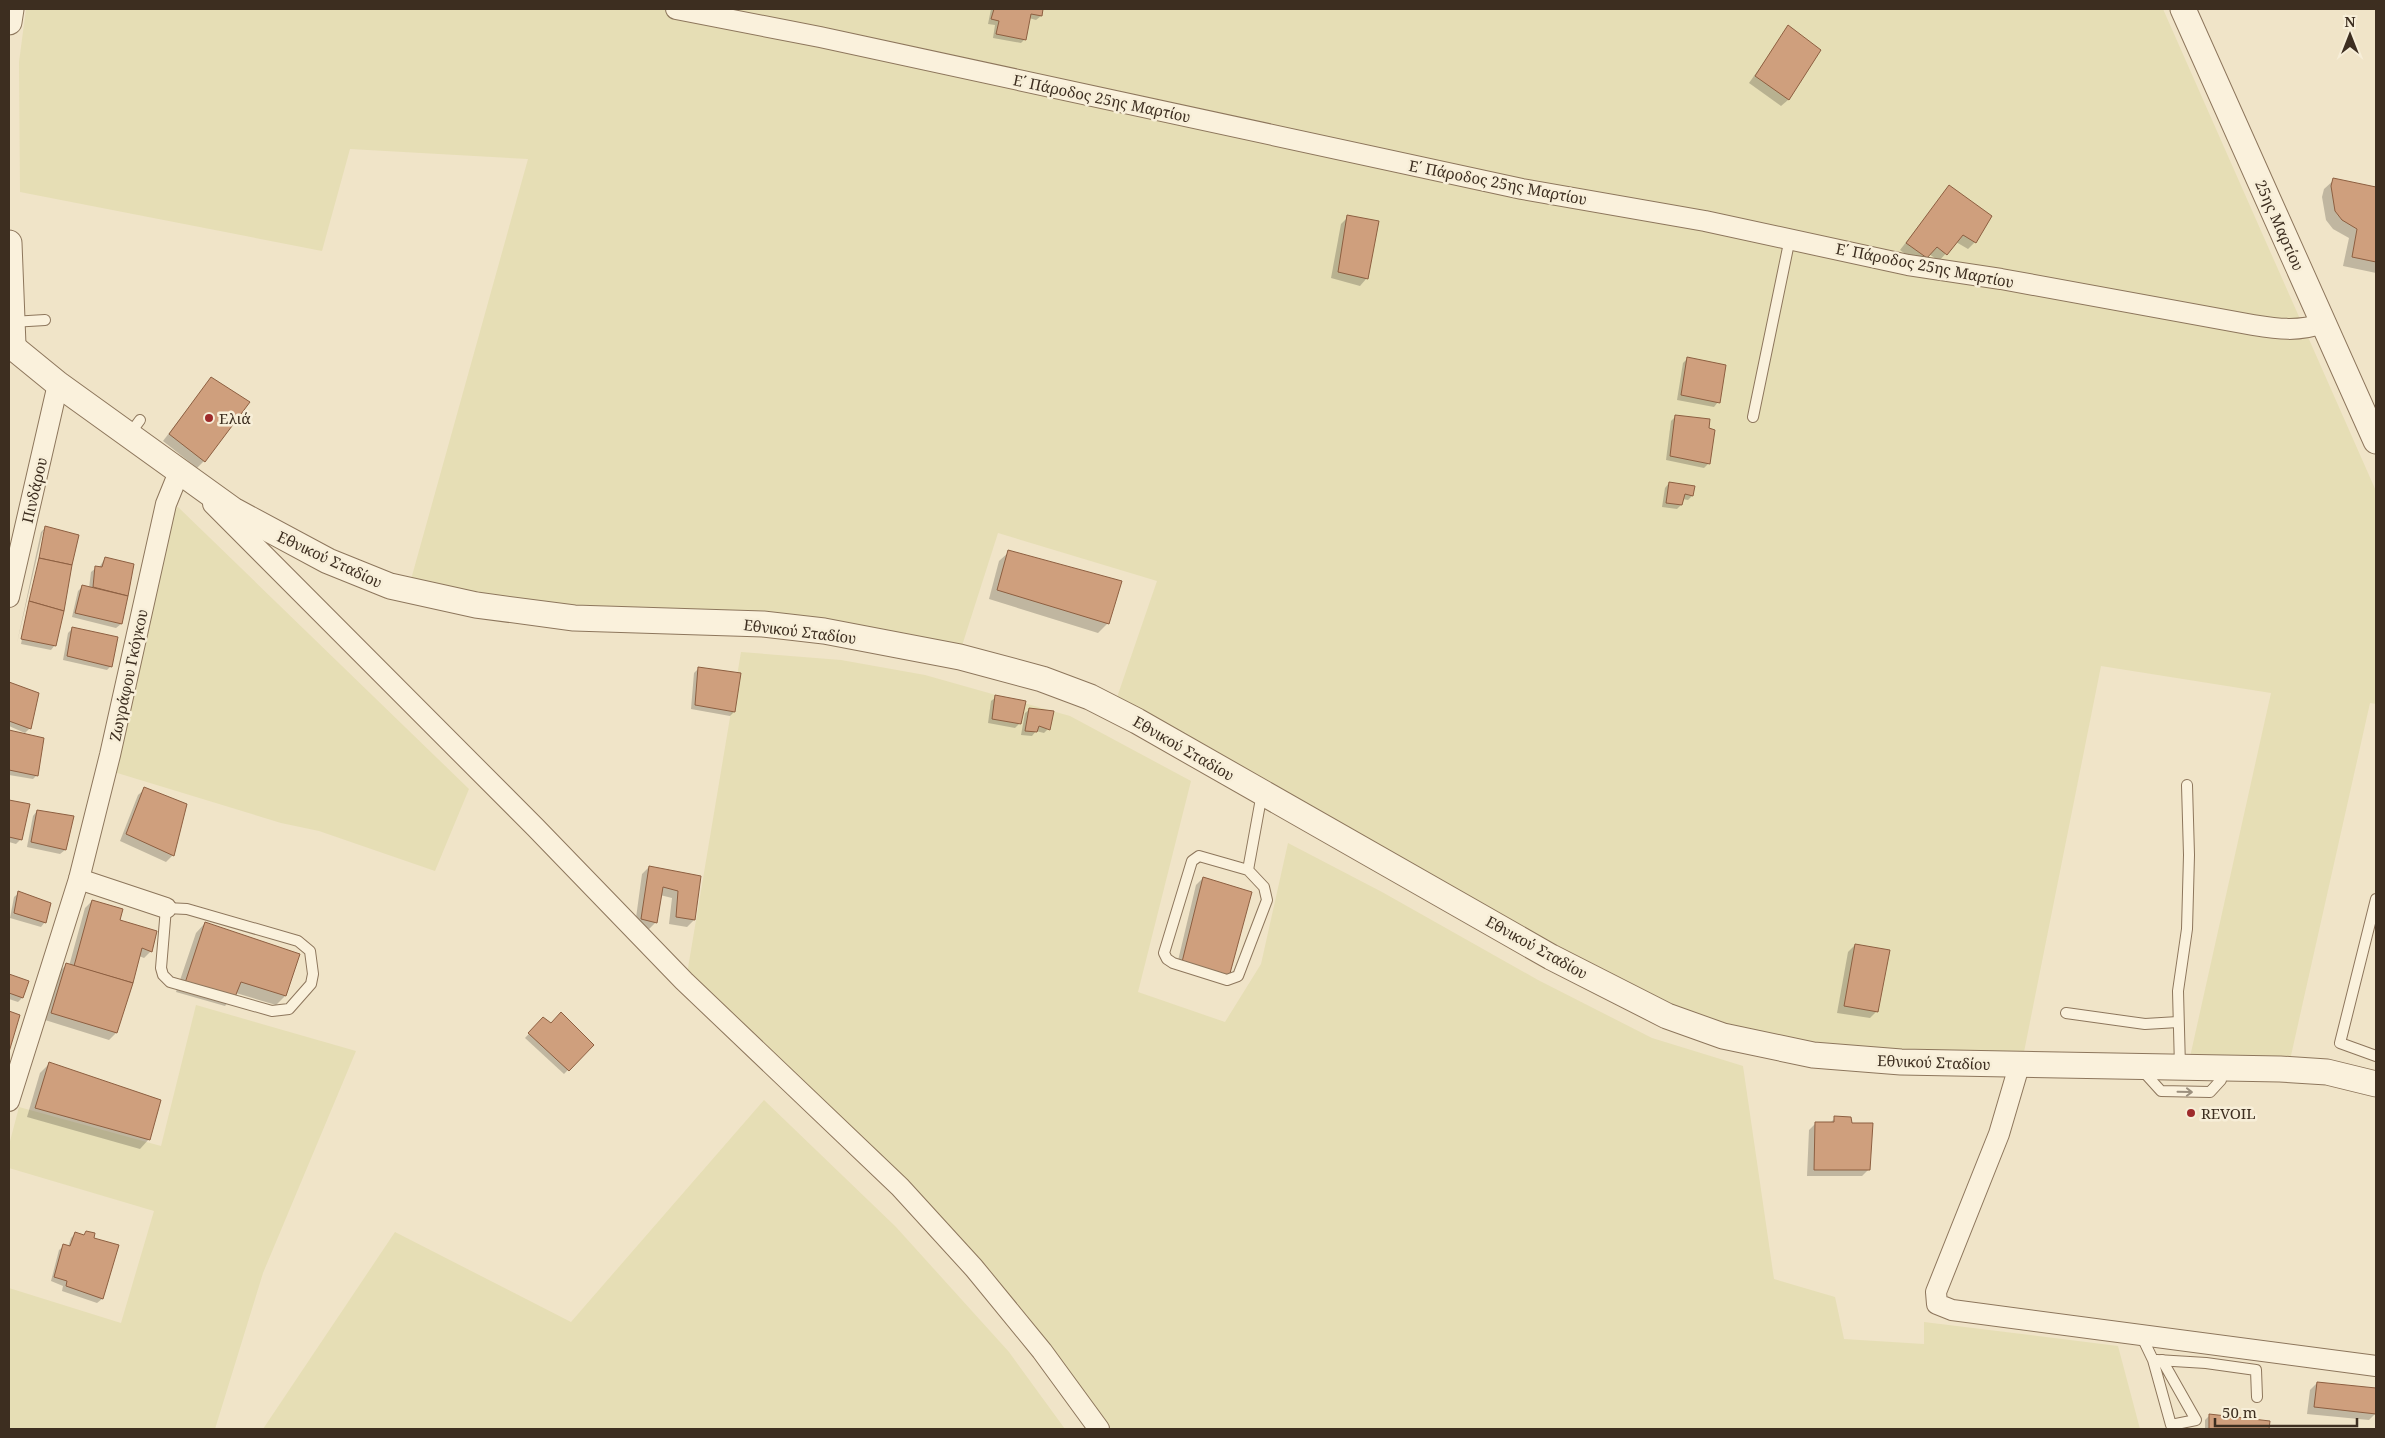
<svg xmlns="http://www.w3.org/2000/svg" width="2385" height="1438" font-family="'Noto Serif',serif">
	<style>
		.farmland { fill: #e6deb5 }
		.shadow { fill: #0003 }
		.building { fill: #cf9f7d; stroke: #8d5f41 }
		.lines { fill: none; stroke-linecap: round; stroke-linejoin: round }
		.service-casing { stroke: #8d765c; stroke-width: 12 }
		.minor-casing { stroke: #8d765c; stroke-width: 22 }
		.tertiary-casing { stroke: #8d765c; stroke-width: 27 }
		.service { stroke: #faf1dc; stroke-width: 10 }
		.minor { stroke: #faf1dc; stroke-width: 20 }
		.tertiary { stroke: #faf1dc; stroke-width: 25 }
		.oneway { stroke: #9c907e }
		.poi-dot { fill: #9e2a2b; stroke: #f7eed8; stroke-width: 2 }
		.labels { text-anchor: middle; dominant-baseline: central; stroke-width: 5; stroke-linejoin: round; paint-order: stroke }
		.street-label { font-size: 15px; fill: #3d2e20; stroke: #f7eed8 }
		.poi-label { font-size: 15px; fill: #3d2e20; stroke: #f7eed8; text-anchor: start }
	</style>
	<rect width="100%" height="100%" fill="#f0e4c8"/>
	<g class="farmland">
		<path d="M26,9H2163L2376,491V704L2370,703L2290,1060L2188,1066L2271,693L2101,666L2022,1062L1774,1041L1649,1001L1113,709L1157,581L998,533L960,652L525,607L410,583L528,159L350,149L322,251L20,192L19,62Z"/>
		<path d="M178,507L469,789L435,871L319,831L281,823L114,772L171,509Z"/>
		<path d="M741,652L841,660L925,675L1070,716L1191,781L1138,992L1225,1022L1261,964L1288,843L1382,892L1538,980L1652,1038L1743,1066L1774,1279L1835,1297L1844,1339L1924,1344V1322L2118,1346L2140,1429H1108L1090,1403L687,974Z"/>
		<path d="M196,1005L356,1051L263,1273L215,1429H9V1288L121,1323L154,1211L9,1168V1145L19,1107L161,1146Z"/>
		<path d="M764,1100L896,1227L1009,1352L1065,1429H263L395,1232L571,1322Z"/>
	</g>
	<g class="shadow">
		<path d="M991,9H1042L1041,16L1036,20L1029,18L1025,39L1021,43L993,38L995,25L988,24Z"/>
		<path d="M1789,27L1819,51L1788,100L1781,106L1749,83Z"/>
		<path d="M2334,180L2376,188V273L2343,266L2349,238L2333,229L2326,220L2322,197L2324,189Z"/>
		<path d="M1949,187L1991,216L1975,242L1968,249L1956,242L1939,261L1929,254L1919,264L1900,250Z"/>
		<path d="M1348,217L1378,222L1366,279L1360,286L1331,278L1341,224Z"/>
		<path d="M1688,358L1718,402L1714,407L1677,400L1683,363Z"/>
		<path d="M211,378L204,461L197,468L163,441Z"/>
		<path d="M1676,416L1709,463L1704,468L1666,460L1671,421Z"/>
		<path d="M1669,483L1692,496L1688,500L1682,499L1681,505L1677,509L1662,507L1665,488Z"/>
		<path d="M46,527L55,645L51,650L21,644L45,531H43L17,643L41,532Z"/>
		<path d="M1009,552L1108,623L1098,633L989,599L999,561Z"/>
		<path d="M105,558L133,565L121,624L116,628L72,617L78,591L83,586L89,588L91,572L96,568H99Z"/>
		<path d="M72,629L111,666L107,670L63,660L68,633Z"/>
		<path d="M698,669L734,712L730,716L691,709L694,673Z"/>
		<path d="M9,684L38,694L29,729L25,733L9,726Z"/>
		<path d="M996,697L1019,724L1015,728L988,723L991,701Z"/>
		<path d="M1030,709L1048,729L1044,733L1036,731L1032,736L1021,735L1025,713Z"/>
		<path d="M9,731L43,739L37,775L33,779L9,775Z"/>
		<path d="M145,789L173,855L166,862L120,841L138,795Z"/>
		<path d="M9,801L28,805L21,839L16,844L9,842Z"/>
		<path d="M37,811L65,850L60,854L27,847L33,816Z"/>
		<path d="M649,867L699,877L694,920L687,927L669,924L672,898L660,895L656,922L649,929L635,925L642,874Z"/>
		<path d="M1203,878L1228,976L1221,983L1176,969L1196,885Z"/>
		<path d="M19,893L45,922L41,927L10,918L14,897Z"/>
		<path d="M92,901L119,920L151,951L144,958L139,956L116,1033L109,1040L45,1020L59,972L66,965L69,966L85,908Z"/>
		<path d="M205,923L298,955L285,996L276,1005L236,993L225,1006L176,992L196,933Z"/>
		<path d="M1855,945L1877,1011L1870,1018L1837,1013L1848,952Z"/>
		<path d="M9,976L27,982L22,998L18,1002L9,999Z"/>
		<path d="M543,1019L592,1045L564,1074L525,1038Z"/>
		<path d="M49,1064L149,1139L140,1149L27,1117L40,1073Z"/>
		<path d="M1835,1118L1851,1124L1869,1169L1862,1176H1807L1809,1130L1816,1123H1830Z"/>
		<path d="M86,1233L93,1239L118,1246L102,1299L97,1303L62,1291L63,1286L51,1281L59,1250L64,1246L68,1247L71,1238L75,1234L83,1236Z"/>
		<path d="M2317,1383L2376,1389V1413L2369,1420L2307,1414L2310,1390Z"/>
		<path d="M2210,1415L2269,1422L2268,1429H2205V1420Z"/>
	</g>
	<g class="building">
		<path d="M994,9H1043L1042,16L1031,14L1026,40L996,34L999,21L991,19Z"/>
		<path d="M1788,25L1821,50L1789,100L1755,76Z"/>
		<path d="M2333,178L2376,187V262L2352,257L2357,229L2342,220L2335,211L2331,186Z"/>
		<path d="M1949,185L1992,216L1976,243L1963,235L1947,255L1937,247L1927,258L1906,243Z"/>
		<path d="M1347,215L1379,221L1368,279L1338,272Z"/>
		<path d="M1687,357L1726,365L1720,403L1681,395Z"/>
		<path d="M211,377L250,402L205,462L169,434Z"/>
		<path d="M1675,415L1710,419L1709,428L1715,430L1710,464L1670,456Z"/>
		<path d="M1669,482L1695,486L1693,496L1685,494L1682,505L1666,503Z"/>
		<path d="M45,526L79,535L72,565L39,558Z"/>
		<path d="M1008,550L1122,581L1109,624L997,590Z"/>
		<path d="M105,557L134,564L128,596L93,587L95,566L102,567Z"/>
		<path d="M39,558L72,565L64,611L29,601Z"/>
		<path d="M82,585L128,596L122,624L75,613Z"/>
		<path d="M29,601L64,611L56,646L21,639Z"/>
		<path d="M72,627L118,637L112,667L67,656Z"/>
		<path d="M698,667L741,673L735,712L695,705Z"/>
		<path d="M9,682L39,693L31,729L9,721Z"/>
		<path d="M995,695L1026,701L1021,724L992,719Z"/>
		<path d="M1029,708L1054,711L1050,730L1039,726L1037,732L1025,731Z"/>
		<path d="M9,730L44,738L38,776L9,770Z"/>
		<path d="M144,787L187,804L174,856L126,834Z"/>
		<path d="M9,800L30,804L22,840L9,837Z"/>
		<path d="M37,810L74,816L66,850L31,842Z"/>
		<path d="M649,866L701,876L695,920L676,917L678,891L663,887L657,923L641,919Z"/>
		<path d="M1203,877L1252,892L1229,977L1182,962Z"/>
		<path d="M18,891L51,903L46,923L14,913Z"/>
		<path d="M92,900L123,909L120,920L157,931L152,952L142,948L133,983L74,966Z"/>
		<path d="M205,922L300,954L286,996L241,982L235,997L185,983Z"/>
		<path d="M1855,944L1890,950L1878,1012L1844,1006Z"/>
		<path d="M66,963L133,983L117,1033L51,1013Z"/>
		<path d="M9,974L29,981L23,998L9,993Z"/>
		<path d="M9,1011L20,1015L9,1052Z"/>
		<path d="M561,1012L594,1045L569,1071L528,1033L543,1017L551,1023Z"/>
		<path d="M49,1062L161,1100L150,1140L35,1108Z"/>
		<path d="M1834,1116L1851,1117L1852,1123H1873L1870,1170H1814L1815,1122H1834Z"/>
		<path d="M86,1231L95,1233L94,1238L119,1245L103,1299L66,1286L67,1281L54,1277L63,1244L70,1246L75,1232L84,1235Z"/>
		<path d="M2317,1382L2376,1388V1414L2314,1407Z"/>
		<path d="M2209,1414L2270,1421L2269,1429H2209Z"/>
	</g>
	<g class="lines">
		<defs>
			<g id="service">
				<path d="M12,322L45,320"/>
				<path d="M1753,417L1790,238"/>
				<path d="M129,435L140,420"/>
				<path d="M1248,870L1199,856L1192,861L1164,953L1167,959L1173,963L1227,980L1238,976L1267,900L1264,887L1248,870L1262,793"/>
				<path d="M2376,899L2340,1043L2376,1056"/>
				<path d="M166,908L187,909L298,941L310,951L313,974L311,984L289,1009L272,1011L170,982L163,975L161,968Z"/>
				<path d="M2066,1013L2145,1024L2178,1022"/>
				<path d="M2180,1067L2178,991L2187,929L2189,855L2187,785"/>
				<path d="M2142,1070L2161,1091L2210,1092L2221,1080"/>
				<path d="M2141,1335L2153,1360L2171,1425L2196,1420L2162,1360"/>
				<path d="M2157,1360L2206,1363L2256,1370L2257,1397"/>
			</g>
			<g id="minor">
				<path d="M676,9L820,37L1522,189L1705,221L1908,265L2001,279L2253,325C2278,329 2299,332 2323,323"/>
				<path d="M213,504L535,827L684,981L900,1187L974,1268L1042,1351L1099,1429"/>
				<path d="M9,597L58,384"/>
				<path d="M79,879L166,908"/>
				<path d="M2019,1066L1999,1134L1936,1292L1937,1304L1952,1310L2376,1366"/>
				<path d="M9,1101L79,879L110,755L166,504L179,472"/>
			</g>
			<g id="tertiary">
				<path d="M2183,9L2376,441"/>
				<path d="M9,22L11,9"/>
				<path d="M9,243L13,345"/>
				<path d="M9,344L58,384L233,510L328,561L390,586L476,605L574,618L763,624L824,631L960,657L1042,679L1090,697L1137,721L1551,957L1667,1016L1723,1036L1813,1055L1901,1062L2280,1069L2327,1072L2376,1084"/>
			</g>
		</defs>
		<use href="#service" class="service-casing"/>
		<use href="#minor" class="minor-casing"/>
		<use href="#tertiary" class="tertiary-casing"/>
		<use href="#service" class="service"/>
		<use href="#minor" class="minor"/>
		<use href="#tertiary" class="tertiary"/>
	</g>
	<defs><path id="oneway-shaft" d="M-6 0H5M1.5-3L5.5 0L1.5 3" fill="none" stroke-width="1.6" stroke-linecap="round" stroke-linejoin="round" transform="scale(1.25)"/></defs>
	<use class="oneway" href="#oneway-shaft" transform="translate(2185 1092) rotate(1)"/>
	<g class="poi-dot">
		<circle cx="209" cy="418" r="5"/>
		<circle cx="2191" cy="1113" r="5"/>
	</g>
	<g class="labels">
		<g class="street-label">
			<text transform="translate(1102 98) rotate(12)">Ε΄ Πάροδος 25ης Μαρτίου</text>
			<text transform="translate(1498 182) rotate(11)">Ε΄ Πάροδος 25ης Μαρτίου</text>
			<text transform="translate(2280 225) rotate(66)">25ης Μαρτίου</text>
			<text transform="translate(1925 265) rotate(11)">Ε΄ Πάροδος 25ης Μαρτίου</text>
			<text transform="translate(34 490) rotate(-77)">Πινδάρου</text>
			<text transform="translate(330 559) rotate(25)">Εθνικού Σταδίου</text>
			<text transform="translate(800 631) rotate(7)">Εθνικού Σταδίου</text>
			<text transform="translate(128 675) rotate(-78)">Ζωγράφου Γκόγκου</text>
			<text transform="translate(1184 748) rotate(30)">Εθνικού Σταδίου</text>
			<text transform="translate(1537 947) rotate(29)">Εθνικού Σταδίου</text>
			<text transform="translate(1934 1062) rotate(2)">Εθνικού Σταδίου</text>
		</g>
		<g class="poi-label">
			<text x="219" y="418">Ελιά</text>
			<text x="2201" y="1113">REVOIL</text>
		</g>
	</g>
	<rect width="2385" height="1438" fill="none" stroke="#3d2e20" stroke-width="20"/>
	<g transform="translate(2350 35)" stroke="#f7eed8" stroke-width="4" paint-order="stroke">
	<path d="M0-4L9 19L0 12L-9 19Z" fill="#3d2e20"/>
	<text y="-8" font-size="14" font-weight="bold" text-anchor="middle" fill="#3d2e20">N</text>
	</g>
	<path d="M2215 1418v8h142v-8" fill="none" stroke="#3d2e20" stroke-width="2.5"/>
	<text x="2222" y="1418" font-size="15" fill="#3d2e20" stroke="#f7eed8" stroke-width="4" paint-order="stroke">50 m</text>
</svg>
